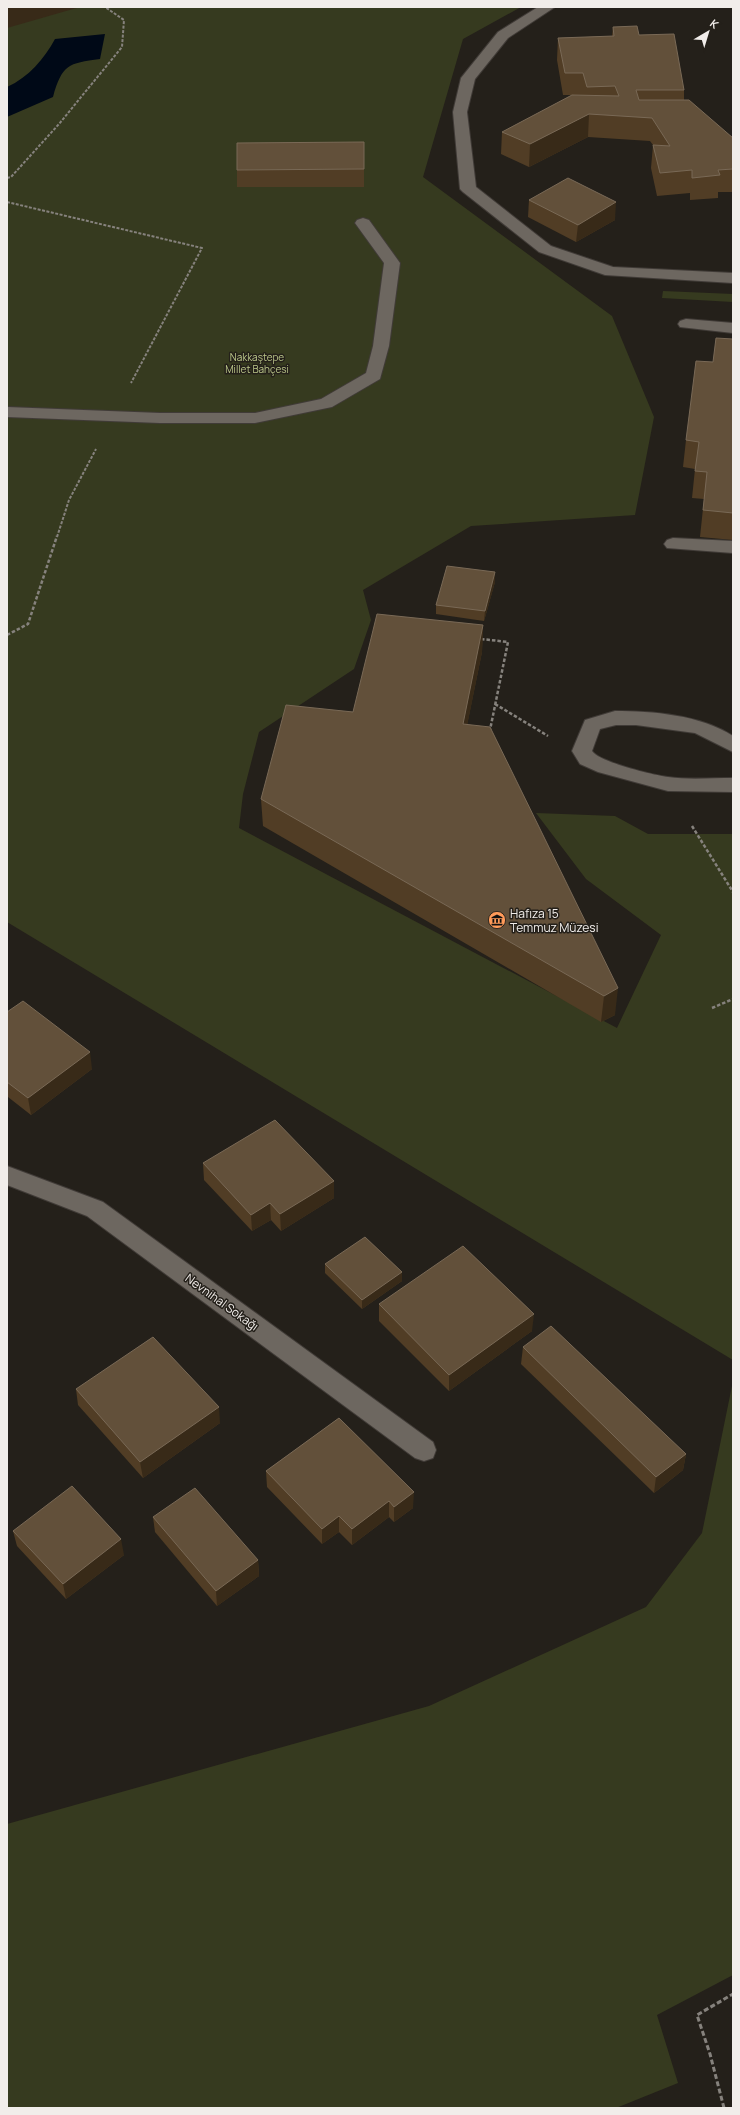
<svg xmlns="http://www.w3.org/2000/svg" width="740" height="2115" font-family="Manrope,sans-serif">
	<style>
		.green { fill: #363a1f }
		.water { fill: #000917 }
		.lines { fill: none; stroke-linecap: round; stroke-linejoin: round }
		.lane-casing { stroke: #403b37; stroke-width: 2 }
		.street-casing { stroke: #403b37; stroke-width: 2 }
		.path-far2 { stroke: #86827d; stroke-width: 2; stroke-dasharray: 3 1.5; stroke-linecap: butt }
		.path-far1 { stroke: #86827d; stroke-width: 2.5; stroke-dasharray: 3.5 2; stroke-linecap: butt }
		.path { stroke: #86827d; stroke-width: 3; stroke-dasharray: 5 2.5; stroke-linecap: butt }
		.lane { fill: #6d6760; fill-rule: evenodd }
		.street { fill: #6d6760; fill-rule: evenodd }
		.wall { fill: #513d25 }
		.shaded-wall { fill: #382a18 }
		.building { fill: #62503a; stroke: #796956 }
		.labels { text-anchor: middle; dominant-baseline: central; stroke-width: 3; stroke-linejoin: round; paint-order: stroke }
		.far-park-label { font-size: 10px; fill: #bbc68a; stroke: #24201a }
		.poi-label { font-size: 12px; fill: #f1edea; stroke: #24201a; text-anchor: start }
		.street-label { font-size: 12px; fill: #f1edea; stroke: #24201a }
	</style>
	<rect width="100%" height="100%" fill="#24201a"/>
	<g class="green">
		<path d="M7,7H521L463,39L423,177L612,316L654,417L635,515L471,526L363,590L371,620L354,669L259,732L243,794L239,828L617,1028L661,935L586,879L536,813L615,816L648,834H733V1360L7,922Z"/>
		<path d="M663,291L733,294V302L662,298Z"/>
		<path d="M733,1381V1975L657,2015L678,2083L616,2108H7V1824L429,1706L646,1607L702,1533Z"/>
	</g>
	<path class="water" d="M105,34L100,59C68,63 62,65 53,97L7,117V87C29,77 44,59 55,39Z"/>
	<g class="lines">
		<defs>
			<g id="lane">
				<path d="M538,7H555L508,38L475,79L467,112L476,187L551,246L613,267L733,273V283L605,275L539,252L463,192L460,189L453,112L461,78L498,32Z"/>
				<path d="M363,218L369,220L400,263L389,346L380,379L332,407L255,423H160L7,417V407L160,413H255L321,399L366,373L373,346L384,263L355,223L357,220Z"/>
				<path d="M686,319L733,323V333L680,327L678,324L680,321Z"/>
				<path d="M673,538L733,541V553L667,548L664,544L667,540Z"/>
				<path d="M615,711C652,711 701,715 733,736V752L695,733L636,725H616L600,729L592,751C599,762 653,775 668,777C688,780 712,778 733,778V792L668,791L598,772L580,764L572,751L585,720Z"/>
			</g>
			<path id="street" d="M7,1166L103,1202L433,1442L436,1450L433,1458L424,1461L415,1458L87,1216L7,1185Z"/>
		</defs>
		<use href="#lane" class="lane-casing"/>
		<use href="#street" class="street-casing"/>
		<g class="path-far2">
			<path d="M7,178L11,177L59,124L122,47L124,20L105,7"/>
			<path d="M7,202L202,248L131,383"/>
			<path d="M57,537L69,500L96,449"/>
		</g>
		<g class="path-far1">
			<path d="M7,635L28,624L57,536"/>
			<path d="M481,639L508,642L490,730"/>
			<path d="M495,704L548,736"/>
			<path d="M692,826L733,892"/>
			<path d="M712,1008L733,999"/>
		</g>
		<path class="path" d="M724,2108L710,2054L697,2015L733,1994"/>
		<use href="#lane" class="lane"/>
		<use href="#street" class="street"/>
	</g>
	<g class="wall">
		<path d="M613,27L639,35L684,90V100L733,138V192H718V198L690,200V193L657,196L651,168L653,145L650,141L588,137L529,167L501,154L502,132L581,95H563L557,60L558,38L612,36Z"/>
		<path d="M364,169V187H237V170Z"/>
		<path d="M529,200L615,220L576,242L528,217Z"/>
		<path d="M733,339V540L700,537L704,499L692,498L695,469L683,467L686,440Z"/>
		<path d="M495,582L484,621L436,614V605Z"/>
		<path d="M483,625L482,652L467,725L615,1015L601,1022L263,826L261,799L353,712Z"/>
		<path d="M7,1012L92,1069L31,1115L8,1097L7,1098Z"/>
		<path d="M203,1163L334,1198L281,1231L271,1220L252,1231L204,1180Z"/>
		<path d="M325,1264L402,1281L362,1309L325,1273Z"/>
		<path d="M379,1304L532,1331L449,1391L379,1321Z"/>
		<path d="M523,1347L686,1454L683,1470L654,1493L521,1364Z"/>
		<path d="M76,1389L220,1423L143,1478L78,1405Z"/>
		<path d="M339,1418L413,1508L394,1522L389,1517L352,1545L339,1532L322,1544L267,1487L266,1471Z"/>
		<path d="M153,1517L258,1560L259,1576L217,1606L155,1532Z"/>
		<path d="M13,1531L124,1555L66,1599L17,1546Z"/>
	</g>
	<g class="shaded-wall">
		<path d="M7,7H80L7,28Z"/>
		<path d="M589,114L588,137L529,167L530,144Z"/>
		<path d="M616,202L615,220L576,242L578,225Z"/>
		<path d="M495,572V582L484,621L485,611Z"/>
		<path d="M483,625L482,652L462,751L463,724Z"/>
		<path d="M618,988L615,1015L601,1022L604,996Z"/>
		<path d="M90,1052L92,1069L31,1115L28,1098Z"/>
		<path d="M334,1181V1198L281,1231L280,1214Z"/>
		<path d="M270,1203L271,1220L252,1231L251,1215Z"/>
		<path d="M402,1272V1281L362,1309V1300Z"/>
		<path d="M534,1314L532,1331L449,1391V1375Z"/>
		<path d="M219,1407L220,1423L143,1478L140,1462Z"/>
		<path d="M686,1454L683,1470L654,1493L656,1477Z"/>
		<path d="M414,1492L413,1508L394,1522V1507Z"/>
		<path d="M389,1501V1517L352,1545V1529Z"/>
		<path d="M339,1516V1532L322,1544V1529Z"/>
		<path d="M121,1539L124,1555L66,1599L63,1584Z"/>
		<path d="M258,1560L259,1576L217,1606L216,1591Z"/>
	</g>
	<g class="building">
		<path d="M637,26L639,35L674,34L684,90H636L639,100H689L733,138V169L718,170L720,175L692,178V170L660,173L653,145L670,146L652,118L589,114L530,144L502,132L572,95L619,96L615,86L587,87L583,73H565L558,38L614,36L613,27Z"/>
		<path d="M364,142V169L237,170V143Z"/>
		<path d="M568,178L616,202L578,225L529,200Z"/>
		<path d="M716,338L733,339V513L703,510L707,472L695,471L699,442L686,440L696,361L713,362Z"/>
		<path d="M447,566L495,572L485,611L436,605Z"/>
		<path d="M377,614L483,625L463,724L490,727L618,988L604,996L261,799L286,705L353,712Z"/>
		<path d="M23,1001L90,1052L28,1098L7,1082V1012Z"/>
		<path d="M275,1120L334,1181L280,1214L270,1203L251,1215L203,1163Z"/>
		<path d="M365,1237L402,1272L362,1300L325,1264Z"/>
		<path d="M463,1246L534,1314L449,1375L379,1304Z"/>
		<path d="M551,1326L686,1454L656,1477L523,1347Z"/>
		<path d="M153,1337L219,1407L140,1462L76,1389Z"/>
		<path d="M339,1418L414,1492L394,1507L389,1501L352,1529L339,1516L322,1529L266,1471Z"/>
		<path d="M72,1486L121,1539L63,1584L13,1531Z"/>
		<path d="M195,1488L258,1560L216,1591L153,1517Z"/>
	</g>
	<defs>
		<symbol id="museum-disc" viewBox="-11 -11 22 22"><circle r="9.5" fill="#ff9b5a" stroke="#24201a"/><path d="M0-6L6-3V-2H-6V-3ZM-5-1h2V3h-2ZM-1-1h2V3h-2ZM3-1h2V3H3ZM-6 4H6V6H-6Z" fill="#111"/></symbol>
	</defs>
	<g fill-rule="evenodd">
		<use href="#museum-disc" x="487" y="910" width="20" height="20"/>
	</g>
	<g class="labels">
		<g class="far-park-label">
			<text x="257" y="357">Nakkaştepe<tspan x="257" dy="12">Millet Bahçesi</tspan></text>
		</g>
		<g class="poi-label">
			<text x="510" y="913">Hafıza 15<tspan x="510" dy="14">Temmuz Müzesi</tspan></text>
		</g>
		<g class="street-label">
			<text transform="translate(222 1302) rotate(36)">Nevnihal Sokağı</text>
		</g>
	</g>
	<rect width="740" height="2115" fill="none" stroke="#f1edea" stroke-width="16"/>
	<g transform="translate(708 32) rotate(38)" stroke="#24201a" stroke-width="3" paint-order="stroke">
	<path d="M0-3L7 15L0 10L-7 15Z" fill="#f1edea"/>
	<text y="-6" font-size="11" font-weight="bold" text-anchor="middle" fill="#f1edea">K</text>
	</g>
</svg>
